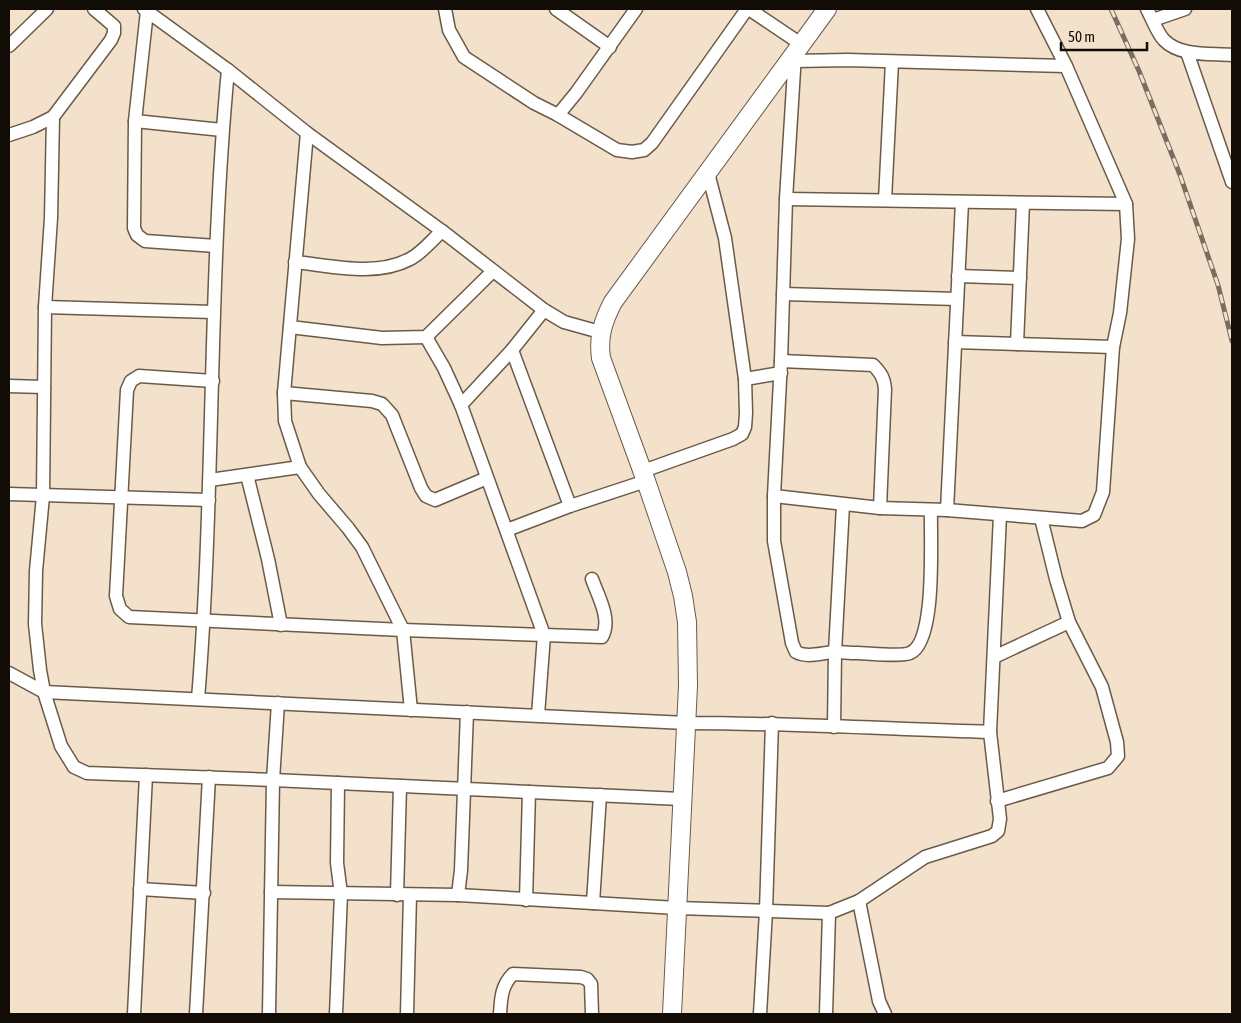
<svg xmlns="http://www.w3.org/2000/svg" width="1241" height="1023" font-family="'Asap Condensed',sans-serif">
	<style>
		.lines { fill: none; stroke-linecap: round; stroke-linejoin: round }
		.minor-casing { stroke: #6a5b48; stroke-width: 15 }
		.secondary-casing { stroke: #6a5b48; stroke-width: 20 }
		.minor { stroke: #fff; stroke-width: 12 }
		.secondary { stroke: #fff; stroke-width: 18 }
		.rail-casing { stroke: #786d60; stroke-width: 5 }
		.rail { stroke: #f3e1cc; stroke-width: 3; stroke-dasharray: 9; stroke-linecap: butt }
	</style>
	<rect width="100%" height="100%" fill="#f3e1cc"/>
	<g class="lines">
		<defs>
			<g id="minor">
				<path d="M144,9L228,70L307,133L442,231L544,310L564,322L600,332"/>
				<path d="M445,9L449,30L464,57L534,103L558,115L617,150L632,152L644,150L652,143L747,9"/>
				<path d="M556,9L610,47"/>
				<path d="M749,9L801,44"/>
				<path d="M1147,9C1152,18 1157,33 1164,40C1180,57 1211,53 1232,55"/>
				<path d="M147,11L135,121L134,228L137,235L145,241L216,246"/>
				<path d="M1153,20L1185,9"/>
				<path d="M9,46L47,9"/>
				<path d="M1187,52L1232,182"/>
				<path d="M795,54L786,199L781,361L774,496V541L792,643L796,652C807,658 821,653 834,652C841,652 849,653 857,653C868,653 901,657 910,653C937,642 930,537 931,510"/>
				<path d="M795,61L847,60L1066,66"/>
				<path d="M558,115L576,93L636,9"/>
				<path d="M53,117L51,218L45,307L43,496L36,571L35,624L40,670L44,692L61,746L74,767L87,773L273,780L681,799"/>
				<path d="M135,121L222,130"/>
				<path d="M307,133L284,393L285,421L300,467L319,494L348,528L362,547L403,630L411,710"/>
				<path d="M9,135L33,127L53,117L111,40L114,33V26L94,9"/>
				<path d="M786,199L1126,204"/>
				<path d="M885,200L892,62"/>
				<path d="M295,262C333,266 376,277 410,259C422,253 432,240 442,231"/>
				<path d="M958,276L1020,278"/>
				<path d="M783,294L957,299"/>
				<path d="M45,307L213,312"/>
				<path d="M290,327L382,338L426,337L493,271"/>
				<path d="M426,337L444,368L461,405L544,635L538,715"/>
				<path d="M955,342L1113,347"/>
				<path d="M1017,344L1023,203"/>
				<path d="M512,350L570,506"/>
				<path d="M781,361L873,365C881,373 884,378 885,389L880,508"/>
				<path d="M745,379L781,373"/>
				<path d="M213,381L139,376L131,381L127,390L116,596L120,609L129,617L403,630L602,637C612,620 598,596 592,579"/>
				<path d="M9,386L44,387"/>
				<path d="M284,393L372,401L382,404L392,415L421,488L426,496L435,500L487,478"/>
				<path d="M461,405L512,350L544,310"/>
				<path d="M643,471L733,439L742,434L745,427L746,413L745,379L725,238L708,173"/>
				<path d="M247,475L268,559L281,625"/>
				<path d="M210,480L300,467"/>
				<path d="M9,494L209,500"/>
				<path d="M774,496L880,508L947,510L1082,521L1094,515L1103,492L1113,347L1120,313L1128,239L1126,204L1066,66L1037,9"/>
				<path d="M947,510L962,202"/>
				<path d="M507,530L570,506L646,481"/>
				<path d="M994,657L1069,622"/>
				<path d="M9,673L44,692L686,723C787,723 889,729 990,732"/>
				<path d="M198,699C215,490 208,279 228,70"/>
				<path d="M834,727L835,652L843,505"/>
				<path d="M997,801L1108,768L1118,756L1117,742L1102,687L1069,622L1056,579L1041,518"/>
				<path d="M140,889L204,893"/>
				<path d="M271,892L458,895L677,908L829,913L859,901L925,857L992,836L998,831L1000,819L990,732L1000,515"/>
				<path d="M397,895L400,786"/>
				<path d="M458,895L461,870L467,712"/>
				<path d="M526,900L529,792"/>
				<path d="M859,901L879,1001L885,1014"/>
				<path d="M593,903L600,795"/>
				<path d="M134,1014L146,775"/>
				<path d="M196,1014L209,777"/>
				<path d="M269,1014L273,780L278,703"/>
				<path d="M336,1014L341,894L337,863L338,783"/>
				<path d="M407,1014L410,895"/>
				<path d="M500,1014C501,999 501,986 513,974L581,977L587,979L591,984L592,1014"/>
				<path d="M760,1014L766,911L772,723"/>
				<path d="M826,1014L829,913"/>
			</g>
			<path id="secondary" d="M672,1014L688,686L687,622L683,596L677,572L646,481L601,358C598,337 603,321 613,302L827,9"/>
		</defs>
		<use href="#minor" class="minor-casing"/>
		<use href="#secondary" class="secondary-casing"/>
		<use href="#minor" class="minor"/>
		<use href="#secondary" class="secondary"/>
		<defs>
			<path id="rail" d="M1111,9L1139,71L1180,175L1218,285L1232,341"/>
		</defs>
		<use href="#rail" class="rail-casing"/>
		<use href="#rail" class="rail"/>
	</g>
	<rect width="1241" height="1023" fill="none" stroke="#110c05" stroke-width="20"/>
	<path d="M1061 42v8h86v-8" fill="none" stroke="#110c05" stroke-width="2.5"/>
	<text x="1068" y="42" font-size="15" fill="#110c05" stroke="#f3e1cc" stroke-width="4" paint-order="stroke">50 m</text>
</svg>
